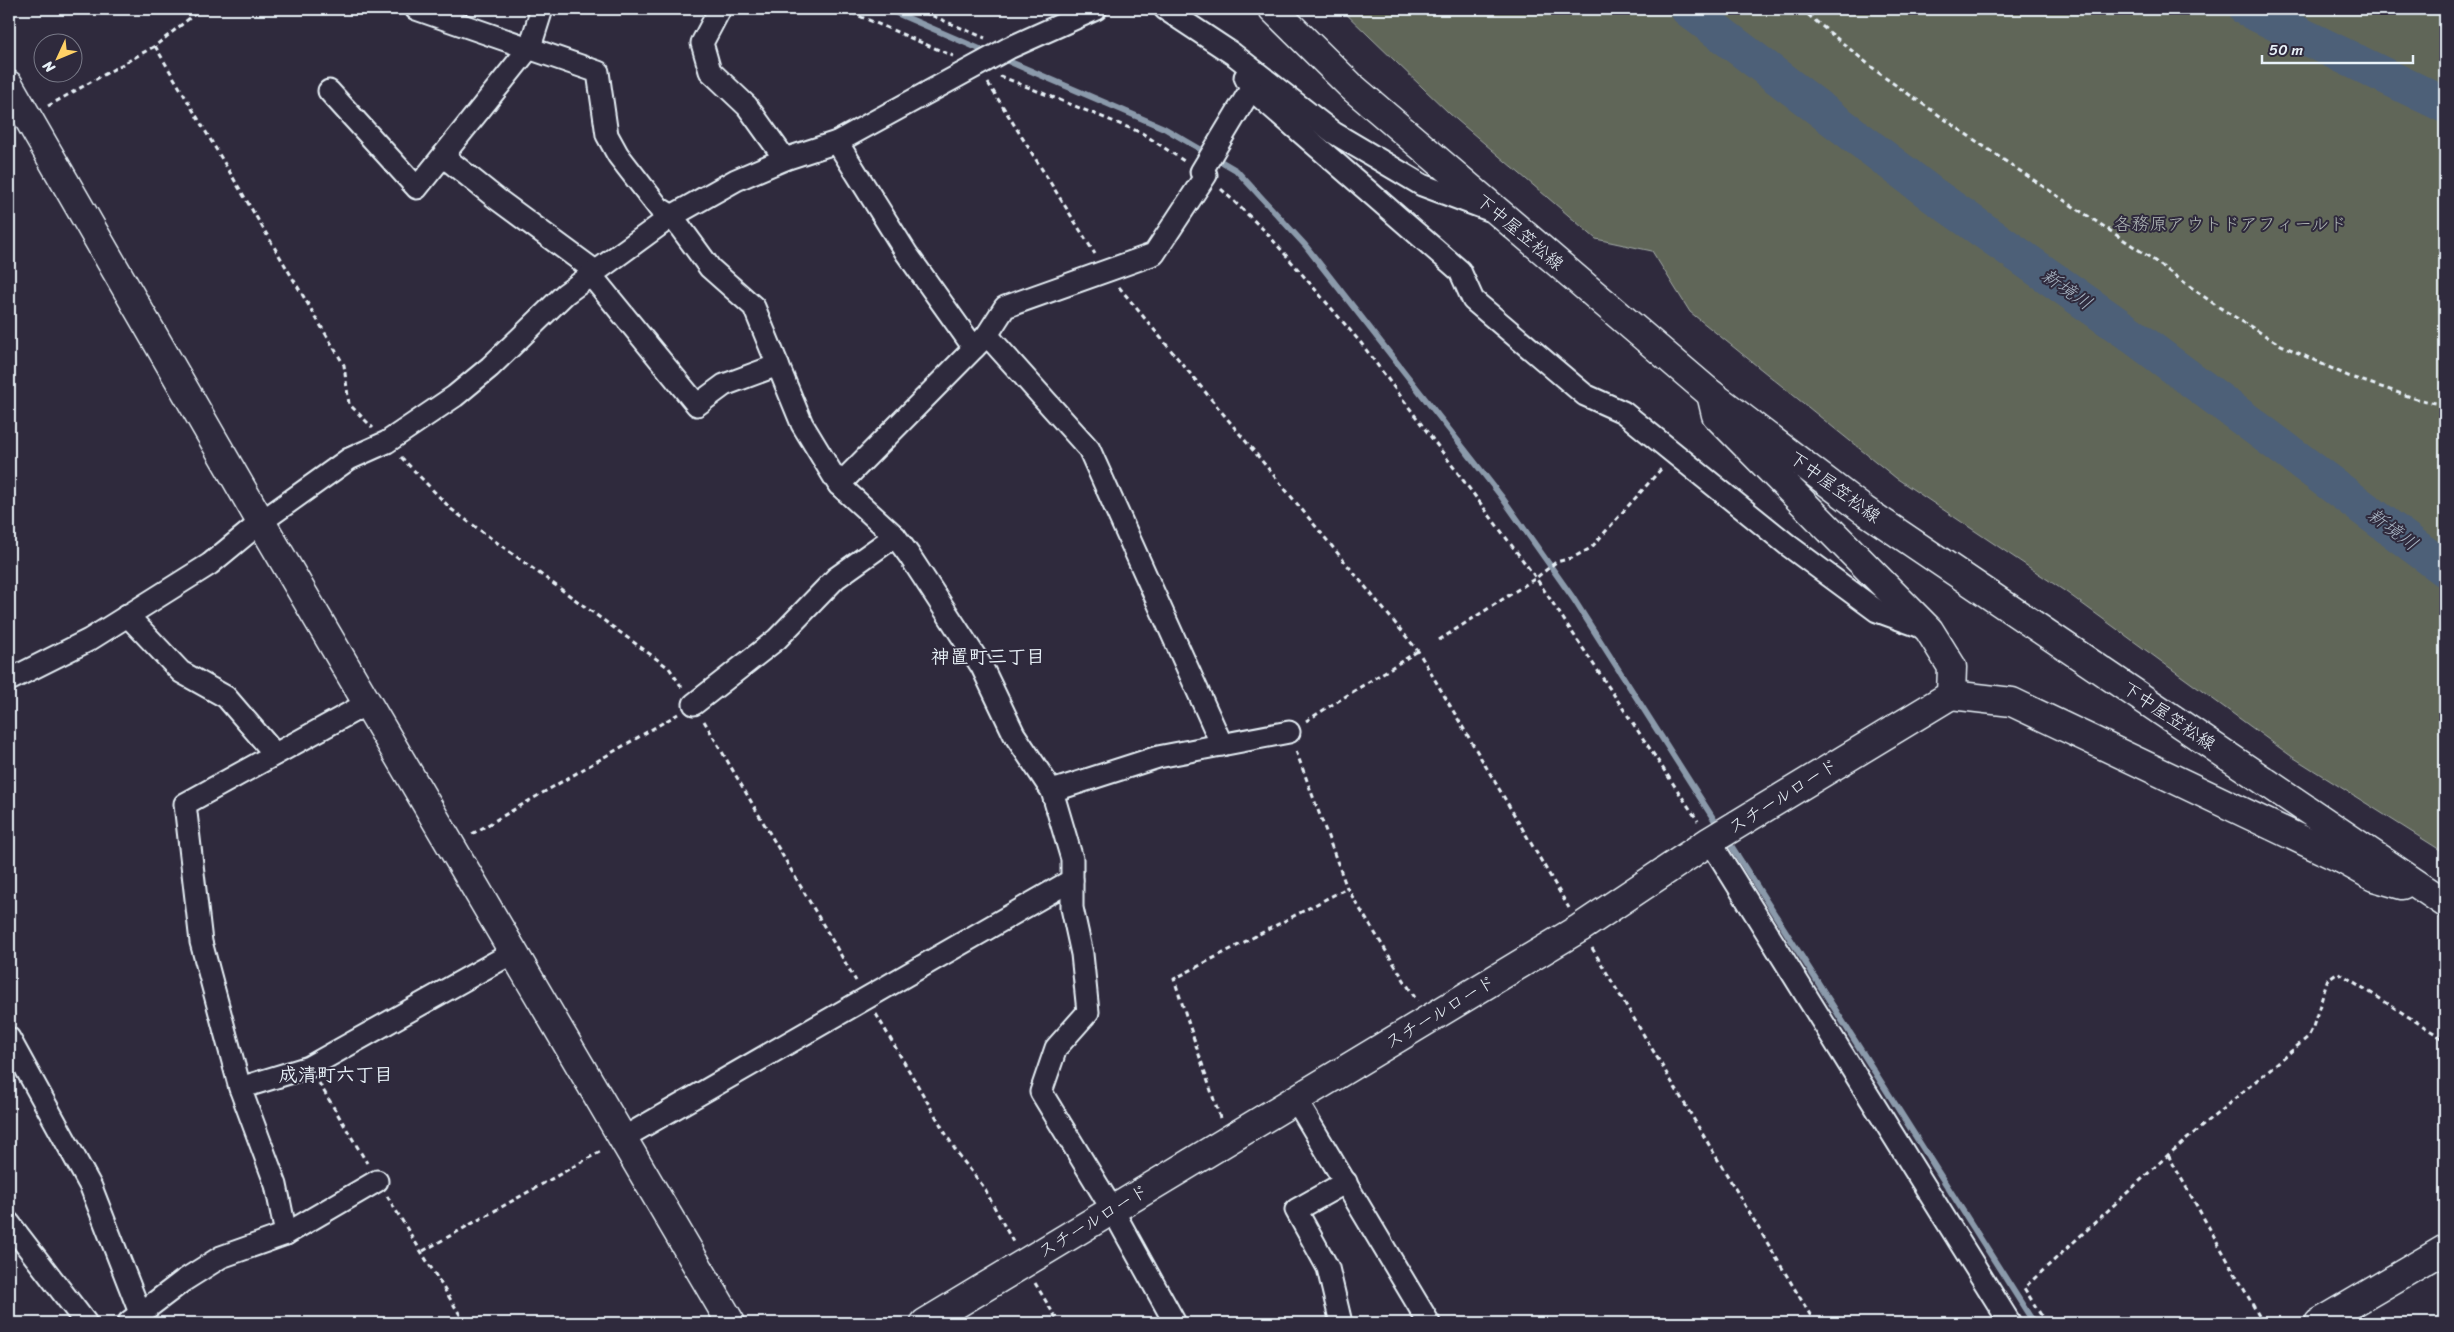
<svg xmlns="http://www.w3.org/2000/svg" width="2454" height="1332" font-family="Sriracha,'Klee One',sans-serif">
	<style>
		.green { fill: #606659; stroke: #a4aca8 }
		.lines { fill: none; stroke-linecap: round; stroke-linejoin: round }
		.stream { stroke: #8b9aab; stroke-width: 6 }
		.river { stroke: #4d6078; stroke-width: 36 }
		.minor-casing { stroke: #e8f1f8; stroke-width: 25 }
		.tertiary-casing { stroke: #e8f1f8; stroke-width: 31 }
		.secondary-casing { stroke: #e8f1f8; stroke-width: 31 }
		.path { stroke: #e8f1f8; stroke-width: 3; stroke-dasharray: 5 4; stroke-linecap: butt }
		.minor { stroke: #2f2a3d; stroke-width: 21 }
		.tertiary { stroke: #2f2a3d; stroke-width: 28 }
		.secondary { stroke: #2f2a3d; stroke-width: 28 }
		.labels { text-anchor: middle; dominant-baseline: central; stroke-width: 4; stroke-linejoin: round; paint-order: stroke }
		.park-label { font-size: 18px; fill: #b2b9b8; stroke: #2f2a3d }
		.street-label { font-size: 18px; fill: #e8f1f8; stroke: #2f2a3d }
		.water-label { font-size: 19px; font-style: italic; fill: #aab7c5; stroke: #2f2a3d }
		.neighbourhood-label { font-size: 19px; font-weight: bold; fill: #e8f1f8; stroke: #2f2a3d }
	</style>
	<rect width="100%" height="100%" fill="#2f2a3d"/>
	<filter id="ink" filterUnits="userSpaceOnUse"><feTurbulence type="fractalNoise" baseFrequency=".02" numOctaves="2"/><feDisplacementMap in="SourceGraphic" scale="10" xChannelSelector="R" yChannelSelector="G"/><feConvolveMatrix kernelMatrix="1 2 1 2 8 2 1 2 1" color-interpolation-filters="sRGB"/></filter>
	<g filter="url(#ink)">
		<path class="green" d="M1341,9H2445V853L2291,756L2066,592L1896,478L1690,312L1652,251L1596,239L1450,114Z"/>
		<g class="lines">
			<g class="stream">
				<path d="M887,9L989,53"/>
				<path d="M1001,58L1164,128L1236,170L1305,245L1501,496L1573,598L1720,829"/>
				<path d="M1727,839L2034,1323"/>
			</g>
			<g class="river">
				<path d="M1688,9L1933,195L2129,333L2445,569"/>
				<path d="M2247,9L2445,105"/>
			</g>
			<defs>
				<g id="minor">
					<path d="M416,9L598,72L607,135L618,155L659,208L672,216L710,268L754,307L802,424L839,485L895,536L909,555L982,667L1014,734L1052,791L1072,859V908L1082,954L1088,1012L1056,1048L1041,1092L1112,1209L1175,1323"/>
					<path d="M720,9L702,43L710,71L747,106L785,159"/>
					<path d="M1165,9L1233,54L1334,133L1422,185L1489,210"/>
					<path d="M1251,89L1460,271L1473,300L1585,395L1623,412L1789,546L1877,611L1924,628"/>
					<path d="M329,91L417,188L530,47L542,9"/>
					<path d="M837,142L907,254L974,348"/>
					<path d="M443,156L497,199L595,271"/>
					<path d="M1201,172L1251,89L1245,77"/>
					<path d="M590,274L697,405L724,385L778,365"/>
					<path d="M987,335L1005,307L1154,254L1206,175"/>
					<path d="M839,485L987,335L1089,449L1222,745"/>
					<path d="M127,615L181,672L226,697L275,754"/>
					<path d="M9,680L89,640L210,564L261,522L349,459L387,442L455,396L490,367L565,294L672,216L736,180L785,159L837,142L1009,48L1096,9"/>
					<path d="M694,704L777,639L836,578L895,536"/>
					<path d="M1052,791L1158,757L1289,732"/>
					<path d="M1710,841L2010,1323"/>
					<path d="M9,1038L91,1187L144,1323"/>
					<path d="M240,1088L309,1067L514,952"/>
					<path d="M1296,1100L1429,1323"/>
					<path d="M623,1138L1072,880"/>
					<path d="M9,1223L86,1323"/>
					<path d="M286,1234L276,1185L240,1088L201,942L185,804L368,703"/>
					<path d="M129,1322L183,1281L221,1257L286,1234L377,1181"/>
					<path d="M1341,1323L1328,1268L1296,1210L1346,1182"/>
				</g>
				<g id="tertiary">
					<path d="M9,85L261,522L731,1323"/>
					<path d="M1711,394L1716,415L1929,630L1952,667L1951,695"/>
					<path d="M1951,695L2012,702L2342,859"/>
					<path d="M925,1323L1580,928L1710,841L1951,695"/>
					<path d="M2319,1323L2445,1249"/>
				</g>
				<g id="secondary">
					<path d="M1273,9L1352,87L1711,394L1864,510L2445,903"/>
					<path d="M2342,859L2374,877L2402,885"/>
				</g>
			</defs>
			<use href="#minor" class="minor-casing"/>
			<use href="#tertiary" class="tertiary-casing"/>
			<use href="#secondary" class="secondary-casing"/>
			<g class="path">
				<path d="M843,9L953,56"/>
				<path d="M916,9L985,38"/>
				<path d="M1801,9L1884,77L2002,159L2145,254L2217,306L2279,344L2348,376L2417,399L2445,405"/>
				<path d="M155,46L344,365L349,404L373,428"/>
				<path d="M1000,76L1142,133L1184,161"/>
				<path d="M988,83L1095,254"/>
				<path d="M48,106L155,46L201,9"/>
				<path d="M1221,189L1266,232L1361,343L1536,578L1698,821"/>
				<path d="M1119,287L1418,651L1569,908"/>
				<path d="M401,457L451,509L669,668L683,689"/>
				<path d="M1439,640L1536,578L1556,562L1572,558L1591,548L1661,469"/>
				<path d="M704,721L856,981"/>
				<path d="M1306,721L1418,651"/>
				<path d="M1296,751L1347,888L1417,1001"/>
				<path d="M472,834L678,714"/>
				<path d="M1592,948L1815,1323"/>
				<path d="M876,1014L957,1153L983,1186L1013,1242"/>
				<path d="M319,1083L367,1163"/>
				<path d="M1220,1118L1174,979L1347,888"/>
				<path d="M2168,1155L2263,1323"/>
				<path d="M387,1196L465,1323"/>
				<path d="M423,1251L603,1150"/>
				<path d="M1035,1283L1059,1323"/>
				<path d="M2046,1323L2024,1288L2168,1155L2308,1037L2313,1027L2328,979L2338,972L2445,1040"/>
			</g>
			<use href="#minor" class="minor"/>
			<use href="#tertiary" class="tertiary"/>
			<use href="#secondary" class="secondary"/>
		</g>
	</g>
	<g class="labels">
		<g class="park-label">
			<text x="2230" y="224">各務原アウトドアフィールド</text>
		</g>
		<g class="street-label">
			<text transform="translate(1520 232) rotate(40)">下中屋笠松線</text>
			<text transform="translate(1835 487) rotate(36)">下中屋笠松線</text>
			<text transform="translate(2169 716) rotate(34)">下中屋笠松線</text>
			<text transform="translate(1783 796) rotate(-32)">スチールロード</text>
			<text transform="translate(1440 1012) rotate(-31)">スチールロード</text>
			<text transform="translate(1093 1221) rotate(-31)">スチールロード</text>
		</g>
		<g class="water-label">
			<text transform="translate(2067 289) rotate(35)">新境川</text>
			<text transform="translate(2393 529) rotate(37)">新境川</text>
		</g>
		<g class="neighbourhood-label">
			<text x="988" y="656">神置町三丁目</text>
			<text x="336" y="1074">成清町六丁目</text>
		</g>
	</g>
	<rect width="2454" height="1332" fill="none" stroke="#2f2a3d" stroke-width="30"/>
	<rect x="15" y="15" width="2424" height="1302" fill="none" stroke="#e8f1f8" stroke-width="2" filter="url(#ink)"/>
	<g transform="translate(58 58) rotate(226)"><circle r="24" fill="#2f2a3d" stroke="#797a88"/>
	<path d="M0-4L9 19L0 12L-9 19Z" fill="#ffd166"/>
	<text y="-8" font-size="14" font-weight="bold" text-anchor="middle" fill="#e8f1f8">N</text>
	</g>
	<path d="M2262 55v8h151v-8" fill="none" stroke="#e8f1f8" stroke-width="2.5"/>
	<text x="2269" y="55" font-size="15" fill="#e8f1f8" stroke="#2f2a3d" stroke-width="4" paint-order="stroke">50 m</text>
</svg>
